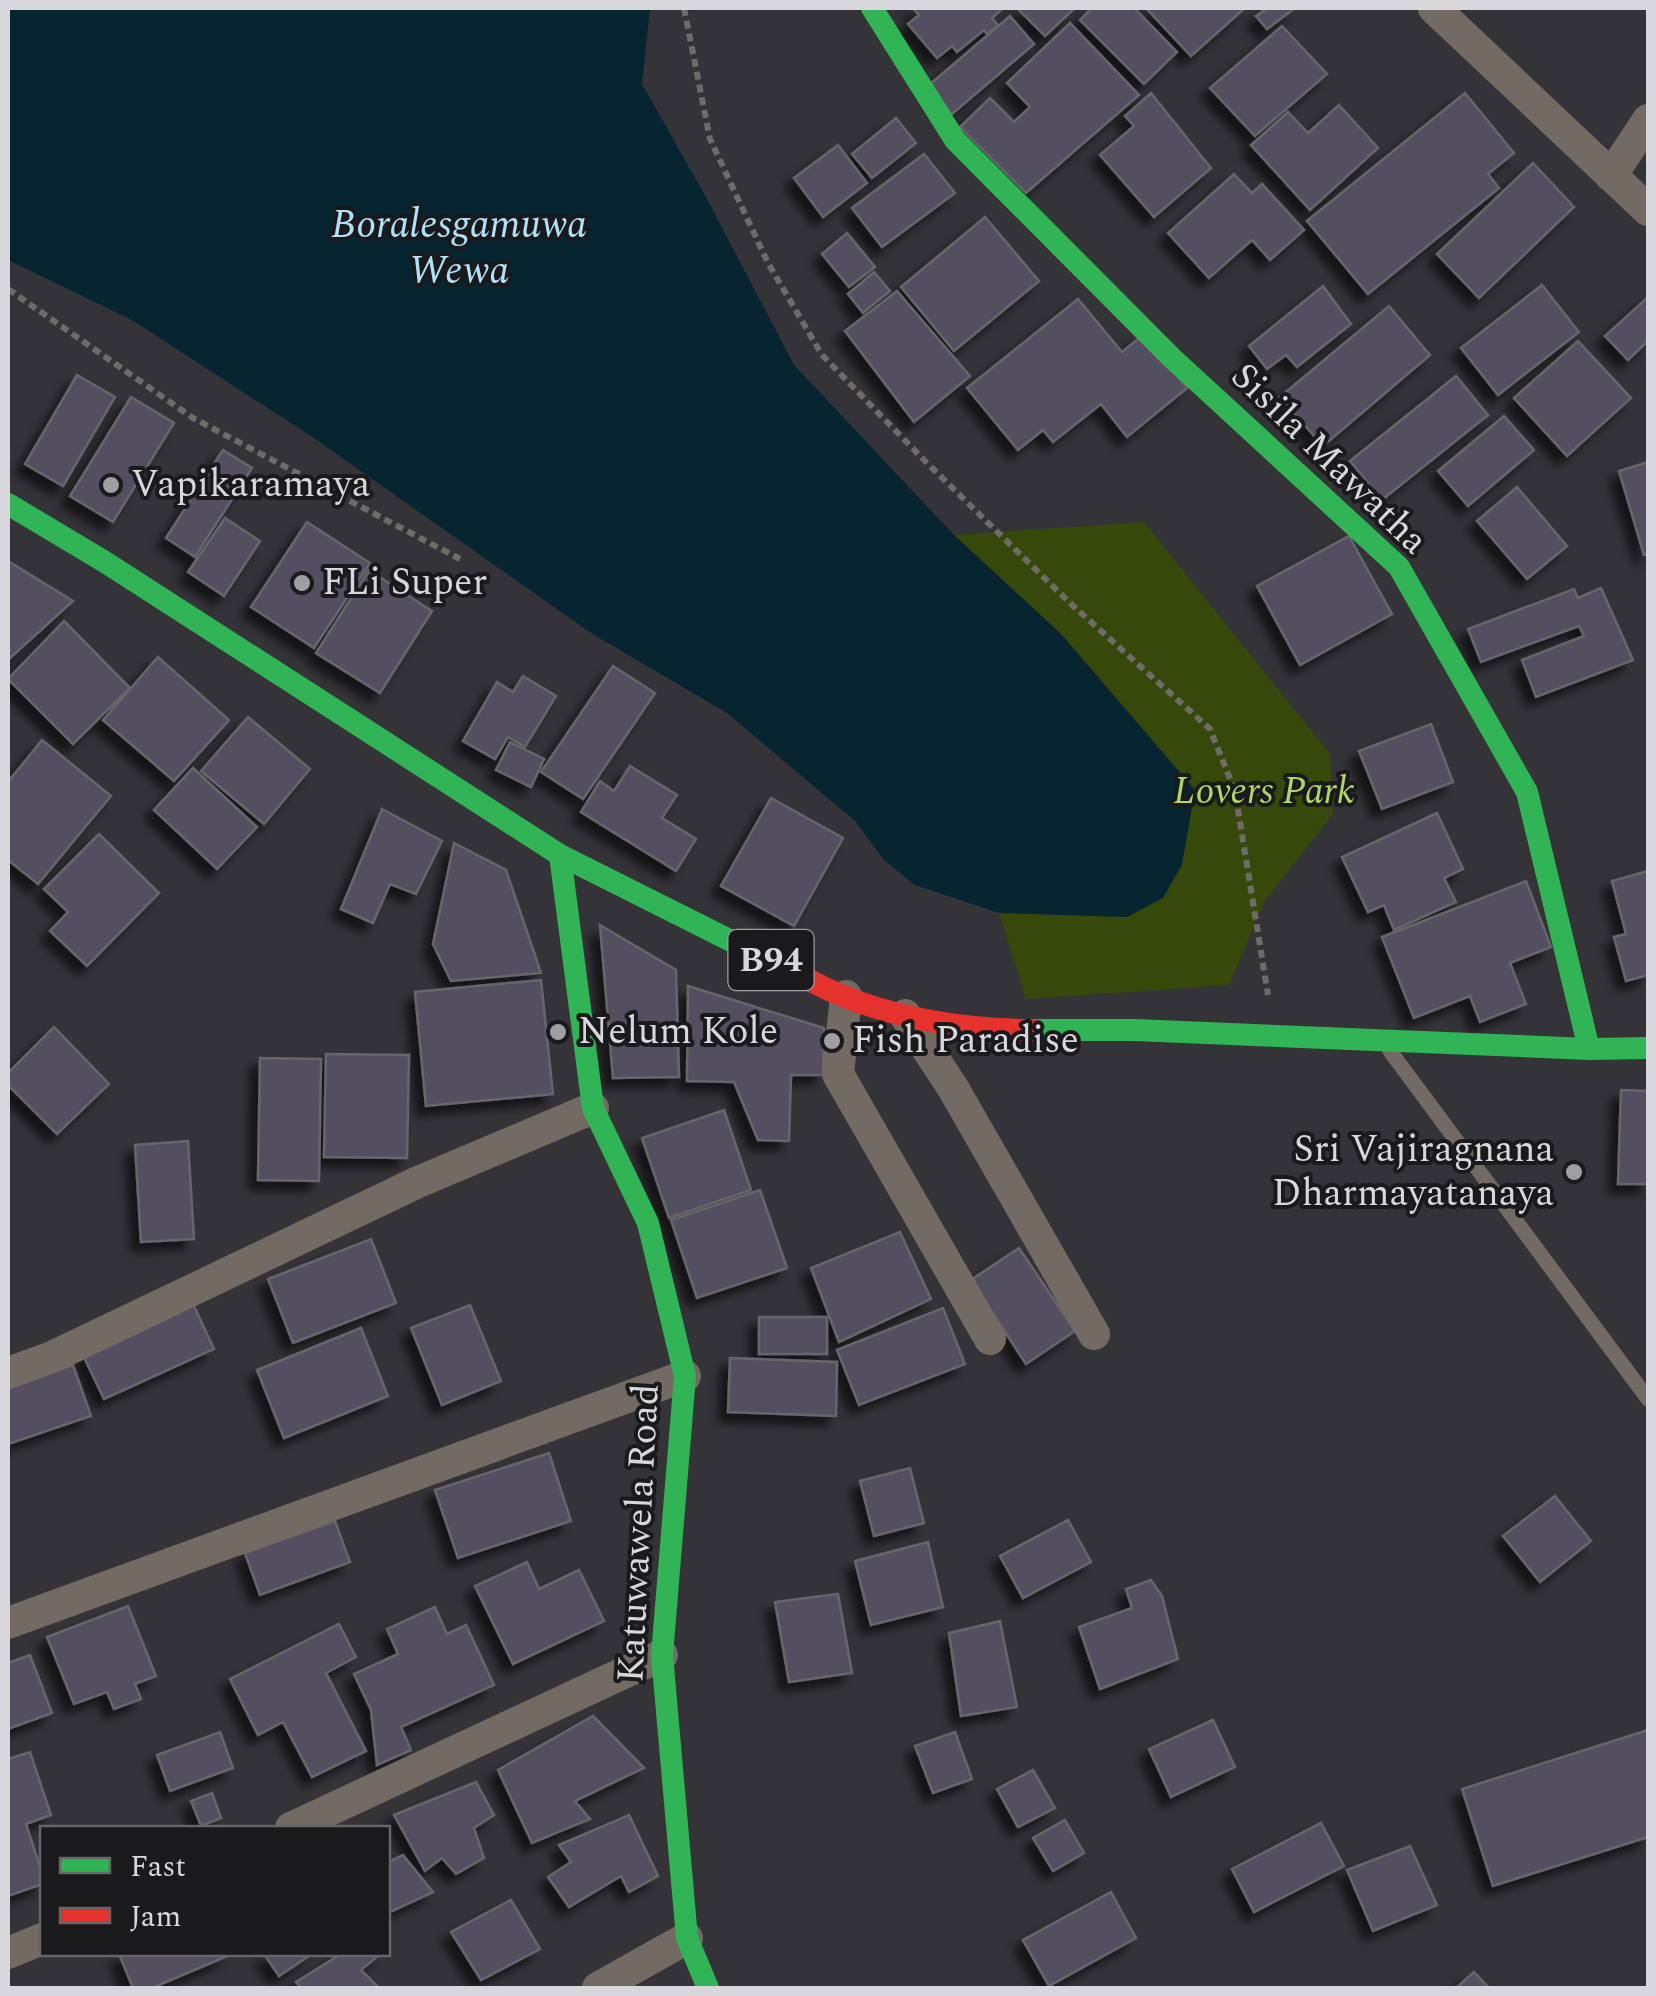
<svg xmlns="http://www.w3.org/2000/svg" width="1656" height="1996" font-family="Spectral,serif">
	<style>
		.green { fill: #36490a }
		.water { fill: #062531 }
		.building { fill: #525060; stroke: #66666a; stroke-width: 2.5; filter: url(#shadow) }
		.lines { fill: none; stroke-linecap: round; stroke-linejoin: round }
		.path { stroke: #6f6b68; stroke-width: 6; stroke-dasharray: 8 5; stroke-linecap: butt }
		.lane { stroke: #736b63; stroke-width: 15 }
		.street { stroke: #736b63; stroke-width: 32 }
		.fast { stroke: #30b455; stroke-width: 22 }
		.jam { stroke: #e5322d; stroke-width: 22 }
		.poi-dot { fill: #9e9ea3; stroke: #1a1a1d; stroke-width: 4 }
		.labels { text-anchor: middle; dominant-baseline: central; stroke-width: 8; stroke-linejoin: round; paint-order: stroke }
		.shield { fill: #1a1a1d; stroke: #9e9ea3; stroke-width: 2.5 }
		.shield-label { font-size: 35px; font-weight: bold; fill: #d7d7dc }
		.street-label { font-size: 38px; fill: #d7d7dc; stroke: #1a1a1d }
		.poi-label { font-size: 38px; fill: #d7d7dc; stroke: #1a1a1d; text-anchor: start }
		.park-label { font-size: 38px; font-style: italic; fill: #aed76a; stroke: #1a1a1d }
		.water-label { font-size: 40px; font-style: italic; fill: #b0e1f6; stroke: #1a1a1d }
	</style>
	<defs>
		<filter id="shadow"><feDropShadow dx="-9" dy="9" stdDeviation="5" flood-color="#0009"/></filter>
	</defs>
	<rect width="100%" height="100%" fill="#333338"/>
	<path class="green" d="M1144,522L1330,754L1333,814L1264,902L1229,985L1026,999L999,913L1127,917L1195,790L1061,634L954,535Z"/>
	<path class="water" d="M8,8H650L642,84L707,199L794,365L954,535L1061,634L1195,790L1182,865L1163,898L1127,917L999,913L915,885L884,860L855,821L727,713L591,633L314,438L132,320L8,260Z"/>
	<g class="building">
		<path d="M913,8H1003L992,18L998,25L987,34L984,30L957,52L952,46L937,58L908,24L919,15Z"/>
		<path d="M1017,8H1075L1045,36Z"/>
		<path d="M1092,8H1134L1177,52L1144,84L1080,20Z"/>
		<path d="M1146,8H1245L1191,56Z"/>
		<path d="M1268,8H1295L1267,29L1256,16Z"/>
		<path d="M1010,16L1034,44L952,114L928,86Z"/>
		<path d="M1070,23L1139,95L1026,193L960,127L990,98L1014,122L1030,107L1007,83Z"/>
		<path d="M1282,26L1327,74L1255,136L1210,88Z"/>
		<path d="M1151,93L1211,168L1154,217L1100,155L1134,126L1125,116Z"/>
		<path d="M1465,93L1514,153L1488,174L1499,188L1368,294L1307,221Z"/>
		<path d="M1339,105L1378,148L1310,210L1251,145L1288,112L1308,133Z"/>
		<path d="M896,118L916,143L872,178L852,154Z"/>
		<path d="M838,145L867,183L823,217L794,178Z"/>
		<path d="M924,154L955,193L882,247L852,208Z"/>
		<path d="M1533,163L1574,207L1479,298L1437,254Z"/>
		<path d="M1234,174L1252,193L1262,184L1304,230L1270,260L1252,240L1209,278L1168,233Z"/>
		<path d="M985,217L1039,281L954,351L901,287Z"/>
		<path d="M847,233L875,267L849,287L822,254Z"/>
		<path d="M874,272L890,291L863,313L848,294Z"/>
		<path d="M1542,285L1579,332L1498,395L1461,348Z"/>
		<path d="M1323,286L1351,324L1297,367L1286,355L1267,369L1249,346Z"/>
		<path d="M897,291L970,376L914,422L845,331Z"/>
		<path d="M1648,297V341L1628,360L1605,336Z"/>
		<path d="M1078,299L1122,352L1144,334L1187,388L1127,437L1101,404L1053,442L1043,430L1018,450L967,388Z"/>
		<path d="M1389,306L1430,355L1323,446L1280,397Z"/>
		<path d="M1578,341L1631,398L1567,456L1514,398Z"/>
		<path d="M77,375L115,397L63,486L25,464Z"/>
		<path d="M1456,376L1488,415L1382,500L1350,461Z"/>
		<path d="M131,397L174,423L113,522L70,496Z"/>
		<path d="M1504,416L1534,450L1468,506L1438,471Z"/>
		<path d="M223,450L252,468L195,557L166,538Z"/>
		<path d="M1648,462V554L1644,555L1619,471Z"/>
		<path d="M1517,487L1567,546L1527,579L1477,521Z"/>
		<path d="M225,518L260,541L224,596L188,572Z"/>
		<path d="M307,522L370,563L314,648L251,607Z"/>
		<path d="M1349,536L1392,614L1300,665L1257,586Z"/>
		<path d="M8,561L73,601L8,660Z"/>
		<path d="M369,570L432,611L380,693L316,653Z"/>
		<path d="M1601,588L1633,660L1536,697L1522,660L1584,636L1579,626L1481,662L1468,629L1574,589L1578,598Z"/>
		<path d="M64,621L130,688L73,744L8,679Z"/>
		<path d="M158,657L229,720L174,781L103,720Z"/>
		<path d="M613,666L655,693L583,799L541,772Z"/>
		<path d="M523,676L556,696L525,747L508,737L495,759L463,741L497,682L513,692Z"/>
		<path d="M248,717L310,769L264,824L201,771Z"/>
		<path d="M1431,724L1453,782L1382,809L1359,751Z"/>
		<path d="M42,740L111,796L38,884L8,860V782Z"/>
		<path d="M510,742L544,759L531,787L496,770Z"/>
		<path d="M630,766L677,795L662,818L696,839L676,871L581,812L600,781L614,791Z"/>
		<path d="M193,768L257,827L217,869L154,810Z"/>
		<path d="M771,798L843,838L794,926L721,886Z"/>
		<path d="M382,809L442,841L416,894L390,884L373,923L341,909Z"/>
		<path d="M1437,813L1463,869L1444,878L1456,902L1394,930L1384,905L1368,912L1342,857Z"/>
		<path d="M99,834L159,893L87,966L50,931L68,912L44,889Z"/>
		<path d="M454,843L506,870L541,973L451,981L433,944Z"/>
		<path d="M1648,871V975L1626,981L1614,937L1626,934L1612,881Z"/>
		<path d="M1526,881L1551,947L1510,963L1526,1004L1480,1022L1470,996L1414,1018L1382,937Z"/>
		<path d="M600,925L676,970L679,1077L613,1078Z"/>
		<path d="M541,980L553,1094L426,1106L415,992Z"/>
		<path d="M688,986L824,1028L823,1075H791L789,1141L758,1140L734,1082L687,1081Z"/>
		<path d="M54,1027L109,1084L57,1134L8,1085V1073Z"/>
		<path d="M326,1054L409,1055L407,1158L324,1157Z"/>
		<path d="M260,1058L321,1059L319,1181L258,1180Z"/>
		<path d="M1621,1090L1648,1091V1184H1618Z"/>
		<path d="M724,1110L751,1190L669,1218L642,1138Z"/>
		<path d="M188,1141L194,1239L141,1242L135,1145Z"/>
		<path d="M760,1190L787,1268L697,1298L671,1220Z"/>
		<path d="M900,1232L931,1299L839,1342L811,1268Z"/>
		<path d="M371,1239L396,1303L293,1343L268,1279Z"/>
		<path d="M1019,1248L1075,1331L1026,1364L971,1280Z"/>
		<path d="M193,1304L214,1349L104,1399L83,1355Z"/>
		<path d="M470,1305L501,1381L442,1405L411,1328Z"/>
		<path d="M943,1308L965,1364L859,1405L837,1350Z"/>
		<rect x="759" y="1317" width="68" height="37"/>
		<path d="M361,1328L388,1396L284,1438L257,1370Z"/>
		<path d="M730,1358L837,1362L836,1416L728,1412Z"/>
		<path d="M73,1365L91,1416L8,1444V1388Z"/>
		<path d="M549,1453L571,1521L458,1558L435,1490Z"/>
		<path d="M910,1468L924,1523L874,1536L860,1481Z"/>
		<path d="M1555,1496L1591,1541L1540,1582L1503,1536Z"/>
		<path d="M1068,1520L1091,1562L1023,1598L1000,1556Z"/>
		<path d="M335,1521L350,1562L260,1595L245,1553Z"/>
		<path d="M928,1542L943,1607L871,1625L855,1561Z"/>
		<path d="M527,1562L539,1589L579,1570L604,1621L513,1664L475,1586Z"/>
		<path d="M1151,1580L1162,1596L1178,1659L1100,1689L1079,1627L1132,1608L1126,1589Z"/>
		<path d="M838,1594L852,1673L789,1682L775,1602Z"/>
		<path d="M128,1606L156,1676L135,1684L141,1699L114,1709L107,1692L74,1704L47,1637Z"/>
		<path d="M435,1607L447,1634L466,1625L494,1685L401,1727L411,1750L377,1765L371,1710L354,1674L398,1654L387,1629Z"/>
		<path d="M1000,1621L1017,1707L961,1716L949,1633Z"/>
		<path d="M339,1624L356,1657L326,1673L366,1751L312,1777L283,1722L258,1735L230,1679Z"/>
		<path d="M30,1655L52,1713L8,1729V1663Z"/>
		<path d="M593,1716L644,1768L575,1801L590,1819L532,1843L498,1770Z"/>
		<path d="M1213,1720L1235,1767L1171,1797L1149,1749Z"/>
		<path d="M1648,1730V1837L1493,1886L1462,1789Z"/>
		<path d="M220,1732L233,1768L170,1791L157,1755Z"/>
		<path d="M955,1732L972,1779L933,1793L915,1746Z"/>
		<path d="M30,1752L51,1815L26,1824L42,1873V1884L8,1896V1759Z"/>
		<path d="M1033,1770L1055,1808L1018,1827L997,1789Z"/>
		<path d="M476,1782L494,1815L474,1828L484,1858L456,1874L442,1858L425,1871L394,1815Z"/>
		<path d="M212,1793L221,1818L201,1826L191,1801Z"/>
		<path d="M629,1815L658,1876L629,1892L621,1876L569,1907L548,1877L571,1862L559,1845Z"/>
		<path d="M1065,1820L1084,1853L1053,1871L1033,1838Z"/>
		<path d="M1321,1823L1344,1866L1254,1912L1232,1869Z"/>
		<path d="M1410,1846L1437,1905L1373,1931L1347,1870Z"/>
		<path d="M403,1855L433,1892L388,1913V1862Z"/>
		<path d="M1111,1892L1136,1938L1049,1986L1023,1940Z"/>
		<path d="M511,1900L540,1949L481,1980L451,1932Z"/>
		<path d="M119,1954H232L152,1988H133Z"/>
		<path d="M264,1954H312L279,1976Z"/>
		<path d="M341,1954H380L361,1970L379,1988H301L296,1982Z"/>
		<path d="M1474,1972L1489,1988H1456Z"/>
	</g>
	<g class="lines">
		<g class="path">
			<path d="M684,8L710,139L768,263L822,355L927,463L1070,603L1210,729L1235,791L1268,995"/>
			<path d="M8,289L193,418L460,559"/>
		</g>
		<path class="lane" d="M1390,1051L1648,1399"/>
		<g class="street">
			<path d="M1434,8L1648,210"/>
			<path d="M1611,176L1648,120"/>
			<path d="M846,996L838,1074L990,1339"/>
			<path d="M905,1015L953,1088L1094,1334"/>
			<path d="M8,1373L52,1357L416,1183L593,1108"/>
			<path d="M8,1623L685,1376"/>
			<path d="M291,1828L662,1655"/>
			<path d="M8,1953L42,1939"/>
			<path d="M598,1988L687,1938"/>
		</g>
		<g class="fast">
			<path d="M872,8L955,140L1172,358L1399,567L1527,792L1589,1049"/>
			<path d="M8,504L105,562L560,855L811,981"/>
			<path d="M560,855L593,1108L648,1223L685,1376L662,1655L687,1938L708,1988"/>
			<path d="M1032,1030H1135L1589,1049L1648,1048"/>
		</g>
		<path class="jam" d="M811,981C876,1016 959,1030 1032,1030"/>
	</g>
	<g class="poi-dot">
		<circle cx="111" cy="485" r="10"/>
		<circle cx="302" cy="583" r="10"/>
		<circle cx="558" cy="1032" r="10"/>
		<circle cx="832" cy="1041" r="10"/>
		<circle cx="1574" cy="1172" r="10"/>
	</g>
	<g class="labels">
		<rect class="shield" x="728.5" y="930" width="85" height="60" rx="8"/>
		<g class="shield-label">
			<text x="771" y="960">B94</text>
		</g>
		<g class="street-label">
			<text transform="translate(1329 459) rotate(44)">Sisila Mawatha</text>
			<text transform="translate(639 1533) rotate(-87)">Katuwawela Road</text>
		</g>
		<g class="poi-label">
			<text x="131" y="485">Vapikaramaya</text>
			<text x="322" y="583">FLi Super</text>
			<text x="578" y="1032">Nelum Kole</text>
			<text x="852" y="1041">Fish Paradise</text>
			<text x="1554" y="1150" text-anchor="end">Sri Vajiragnana<tspan x="1554" dy="44">Dharmayatanaya</tspan></text>
		</g>
		<g class="park-label">
			<text x="1264" y="792">Lovers Park</text>
		</g>
		<g class="water-label">
			<text x="459" y="225">Boralesgamuwa<tspan x="459" dy="46">Wewa</tspan></text>
		</g>
	</g>
	<rect width="1656" height="1996" fill="none" stroke="#d7d7dc" stroke-width="20"/>
	<rect x="40" y="1826" width="350" height="130" fill="#1a1a1d" stroke="#666669" stroke-width="2.5"/>
	<rect x="60" y="1858" width="50" height="15" fill="#30b455" stroke="#666669" stroke-width="2.5"/>
	<text x="130" y="1876" font-size="30" fill="#d7d7dc">Fast</text>
	<rect x="60" y="1908" width="50" height="15" fill="#e5322d" stroke="#666669" stroke-width="2.5"/>
	<text x="130" y="1926" font-size="30" fill="#d7d7dc">Jam</text>
</svg>
